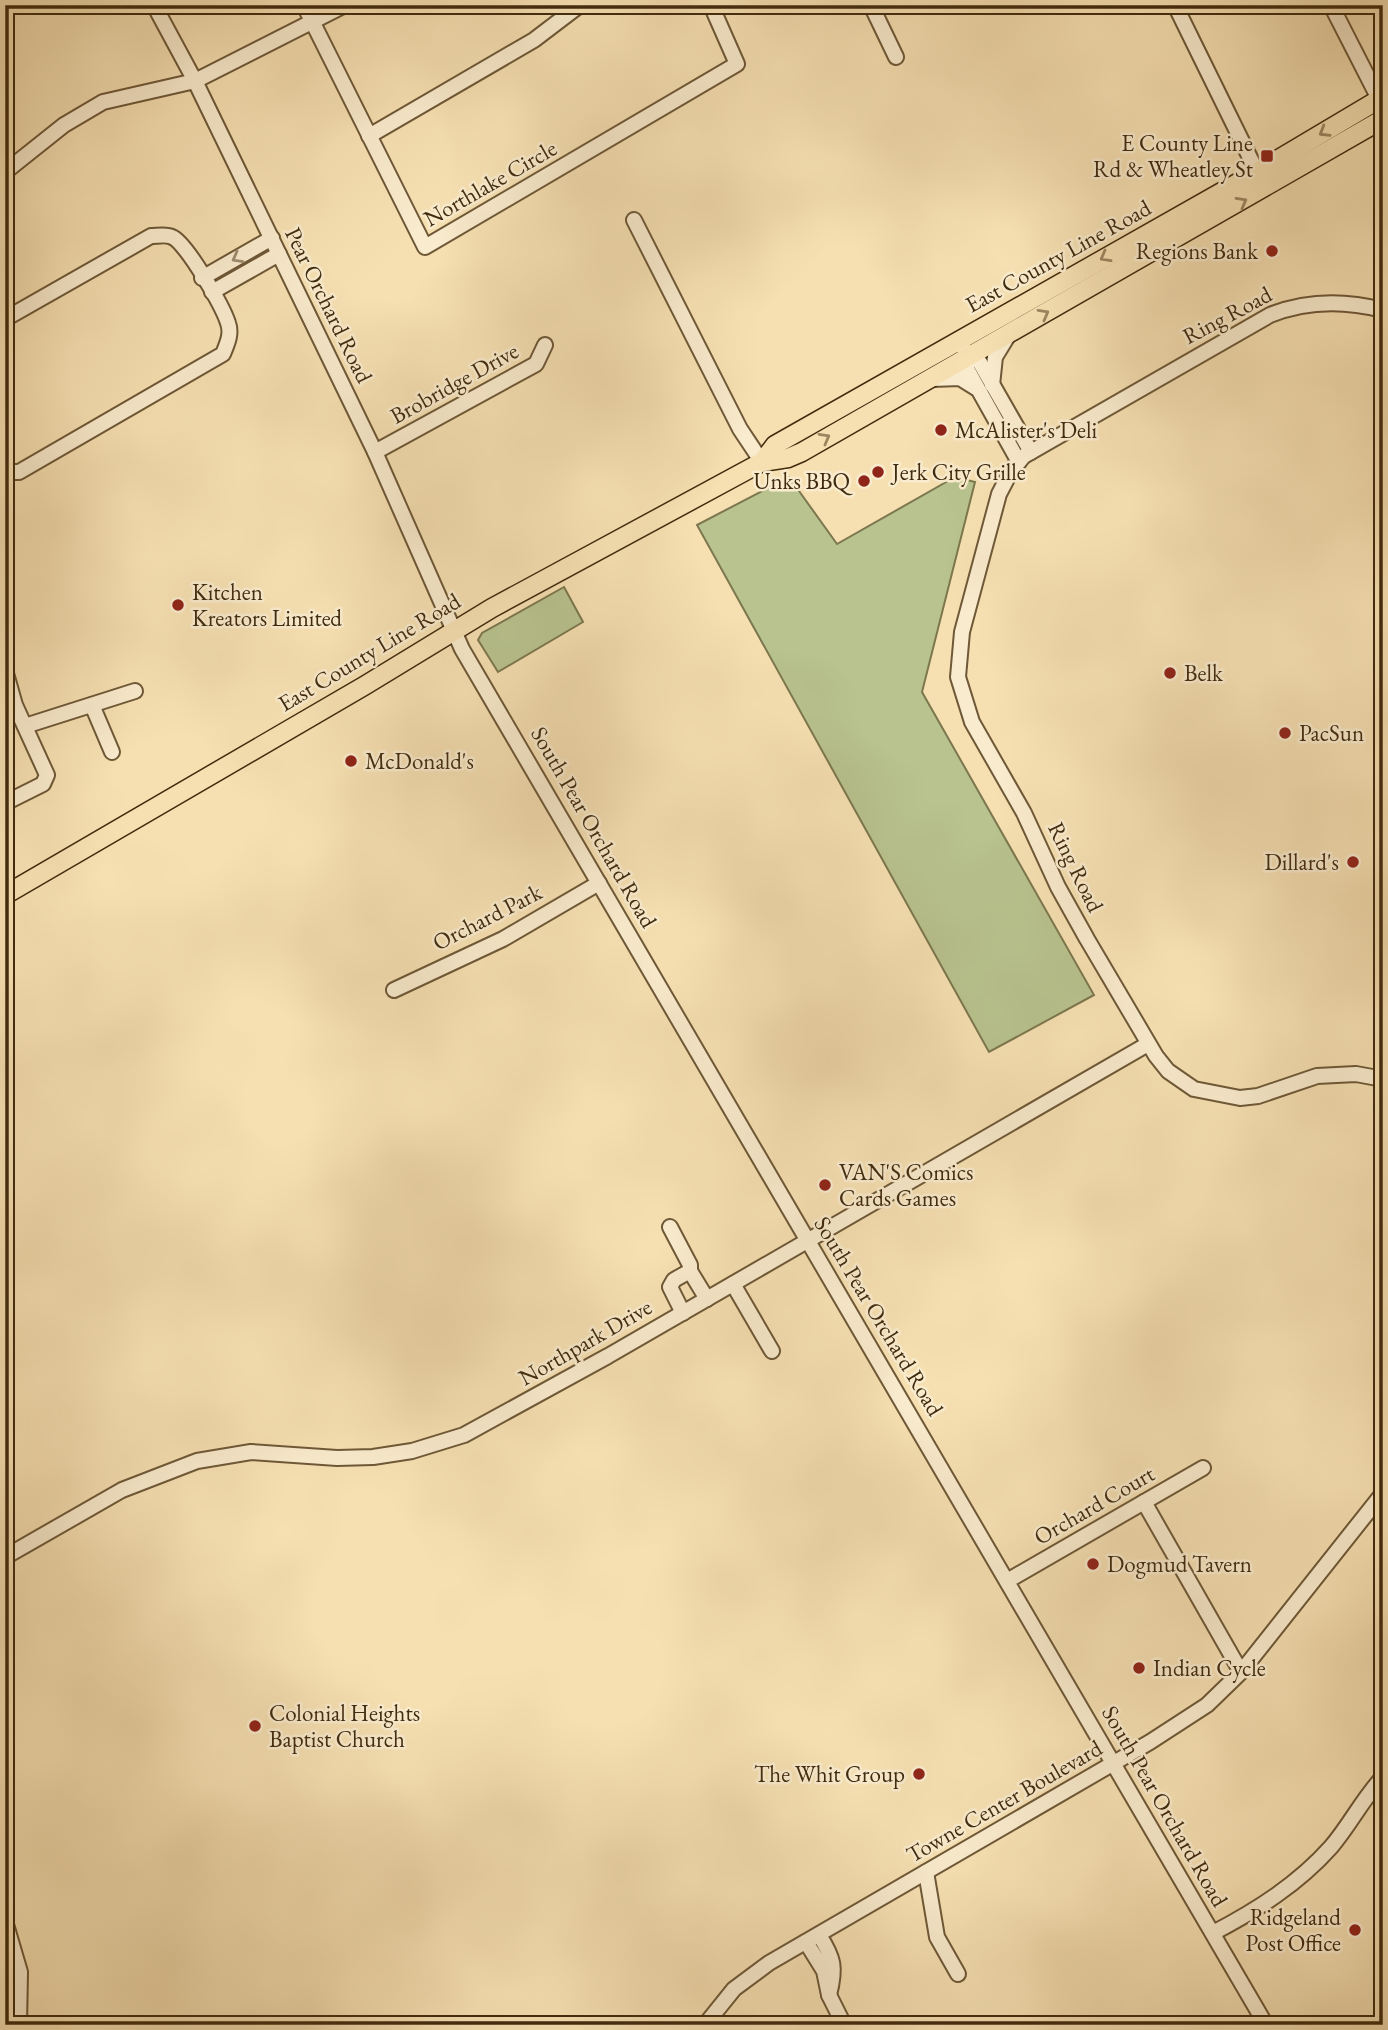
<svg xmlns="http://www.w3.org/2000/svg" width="1388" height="2030" font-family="'EB Garamond',serif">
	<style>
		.green { fill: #b8c38f; stroke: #7c774e; stroke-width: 2 }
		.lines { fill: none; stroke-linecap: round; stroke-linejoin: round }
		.minor-casing { stroke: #6e5837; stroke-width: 18 }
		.major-casing { stroke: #412b0e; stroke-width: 21 }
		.minor { stroke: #f9ebcd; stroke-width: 14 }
		.major { stroke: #f6e0b2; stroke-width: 18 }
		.oneway { stroke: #9c8660 }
		.oneway2 { stroke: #9d8b6e }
		.poi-dot { fill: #8f2418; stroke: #f9ebcd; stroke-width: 2.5 }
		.labels { text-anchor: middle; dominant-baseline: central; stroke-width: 5; stroke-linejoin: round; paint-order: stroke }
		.poi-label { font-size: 23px; fill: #412b0e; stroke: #f9ebcd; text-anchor: start }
		.street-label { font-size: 23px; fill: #412b0e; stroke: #f9ebcd }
	</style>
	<rect width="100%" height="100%" fill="#f6e0b2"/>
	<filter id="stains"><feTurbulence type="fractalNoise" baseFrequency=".00286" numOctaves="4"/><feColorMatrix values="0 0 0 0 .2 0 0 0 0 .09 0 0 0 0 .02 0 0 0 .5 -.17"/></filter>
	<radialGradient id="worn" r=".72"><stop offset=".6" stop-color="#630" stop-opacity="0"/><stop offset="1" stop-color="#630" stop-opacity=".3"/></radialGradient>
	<g class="green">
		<path d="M789,477L837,544L955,477L975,482L922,692L1094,995L989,1052L697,525Z"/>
		<path d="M564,587L583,622L498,672L478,640L482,633Z"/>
	</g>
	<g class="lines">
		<defs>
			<g id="minor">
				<path d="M154,5L195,81L375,452L462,649L1266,2025"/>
				<path d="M304,5L425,247L737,64L711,5"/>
				<path d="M871,5L896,57"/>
				<path d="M1175,5L1257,172"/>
				<path d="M1331,5L1379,99"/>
				<path d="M369,136L534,40L580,5"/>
				<path d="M5,172L64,125L103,102L195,81L345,5"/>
				<path d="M634,220L740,429L762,462"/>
				<path d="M202,278L272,238"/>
				<path d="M212,292L279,254"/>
				<path d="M1383,310C1344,300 1307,300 1270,315L1024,456L1012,469L999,494L962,632L958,677L972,722L1024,813L1058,887L1087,939L1156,1056L1168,1071L1194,1089L1240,1098L1258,1096L1317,1076L1356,1074L1383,1079"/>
				<path d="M5,319L151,236C157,236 167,234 172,237C186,242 223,307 228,323C232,334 227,344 223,354L19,472H5"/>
				<path d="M958,340L969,357L979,361L1031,452"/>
				<path d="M969,357L967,369L1019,462"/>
				<path d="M932,379L960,378L976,388"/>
				<path d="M992,385L995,357L1009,334"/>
				<path d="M375,452L536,364L545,345"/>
				<path d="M5,670L15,705L47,775L43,784L5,803"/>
				<path d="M92,705L112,752"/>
				<path d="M25,726L135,691"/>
				<path d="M394,990L503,939L599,883"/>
				<path d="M670,1227L690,1265V1271L707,1299"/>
				<path d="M733,1284L772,1351"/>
				<path d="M683,1313L670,1287L674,1280L690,1271"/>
				<path d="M1144,1502L1241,1672"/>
				<path d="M5,1557L122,1490L197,1461L251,1452L337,1458L373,1457L412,1451L464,1435L608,1356L1148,1044"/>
				<path d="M1007,1581L1203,1468"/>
				<path d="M926,1872L937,1937L958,1974"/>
				<path d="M5,1921L20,1972L19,2025"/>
				<path d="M1213,1933C1257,1910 1298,1884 1331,1847C1350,1825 1363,1798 1383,1777"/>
				<path d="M806,1942L824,1971L829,1995C836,1968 834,1958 819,1935"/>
				<path d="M829,1995L844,2025"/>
				<path d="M705,2025L734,1989L769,1963L1150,1742L1207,1705L1241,1672L1383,1493"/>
			</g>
			<g id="major">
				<path d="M762,462L775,445L1257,172L1383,97"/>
				<path d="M5,895L364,686L492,608L762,462L788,458L802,452L1383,119"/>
			</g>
		</defs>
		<use href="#minor" class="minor-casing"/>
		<use href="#major" class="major-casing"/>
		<use href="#minor" class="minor"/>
		<use href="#major" class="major"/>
	</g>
	<defs><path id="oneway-chevron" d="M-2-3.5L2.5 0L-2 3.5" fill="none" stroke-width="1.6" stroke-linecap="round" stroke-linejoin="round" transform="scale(1.75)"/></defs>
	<g class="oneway">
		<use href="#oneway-chevron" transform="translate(1324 132) rotate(149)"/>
		<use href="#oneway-chevron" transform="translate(1242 202) rotate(-29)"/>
		<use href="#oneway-chevron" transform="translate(1105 257) rotate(151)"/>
		<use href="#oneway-chevron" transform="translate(1044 314) rotate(-29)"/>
		<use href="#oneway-chevron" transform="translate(825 438) rotate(-29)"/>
	</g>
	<use class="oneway2" href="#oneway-chevron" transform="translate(237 258) rotate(151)"/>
	<g class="poi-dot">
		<rect x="1260" y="149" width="14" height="14" rx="3.5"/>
		<circle cx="1272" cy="251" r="7"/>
		<circle cx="941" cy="430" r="7"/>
		<circle cx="878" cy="472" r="7"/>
		<circle cx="864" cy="481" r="7"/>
		<circle cx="178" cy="605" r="7"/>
		<circle cx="1170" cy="673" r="7"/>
		<circle cx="1285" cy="733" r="7"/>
		<circle cx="351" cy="761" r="7"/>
		<circle cx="1353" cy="862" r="7"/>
		<circle cx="825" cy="1185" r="7"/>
		<circle cx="1093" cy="1564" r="7"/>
		<circle cx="1139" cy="1668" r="7"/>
		<circle cx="255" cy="1726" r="7"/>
		<circle cx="919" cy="1774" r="7"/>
		<circle cx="1355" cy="1930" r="7"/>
	</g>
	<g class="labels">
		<g class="poi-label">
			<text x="1253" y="143" text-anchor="end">E County Line<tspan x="1253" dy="26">Rd &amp; Wheatley St</tspan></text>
			<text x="1258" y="251" text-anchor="end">Regions Bank</text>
			<text x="955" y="430">McAlister's Deli</text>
			<text x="892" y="472">Jerk City Grille</text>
			<text x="850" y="481" text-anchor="end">Unks BBQ</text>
			<text x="192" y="592">Kitchen<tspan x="192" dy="26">Kreators Limited</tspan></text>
			<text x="1184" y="673">Belk</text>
			<text x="1299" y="733">PacSun</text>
			<text x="365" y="761">McDonald's</text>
			<text x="1339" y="862" text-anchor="end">Dillard's</text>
			<text x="839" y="1172">VAN'S Comics<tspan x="839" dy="26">Cards Games</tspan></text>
			<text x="1107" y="1564">Dogmud Tavern</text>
			<text x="1153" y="1668">Indian Cycle</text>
			<text x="269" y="1713">Colonial Heights<tspan x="269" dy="26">Baptist Church</tspan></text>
			<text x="905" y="1774" text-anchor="end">The Whit Group</text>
			<text x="1341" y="1917" text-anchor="end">Ridgeland<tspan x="1341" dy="26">Post Office</tspan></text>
		</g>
		<g class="street-label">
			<text transform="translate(490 183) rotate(-30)">Northlake Circle</text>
			<text transform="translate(1058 256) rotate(-29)">East County Line Road</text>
			<text transform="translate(329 305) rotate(64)">Pear Orchard Road</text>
			<text transform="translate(1227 315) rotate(-28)">Ring Road</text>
			<text transform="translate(454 383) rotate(-29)">Brobridge Drive</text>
			<text transform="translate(369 652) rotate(-31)">East County Line Road</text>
			<text transform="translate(594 827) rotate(60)">South Pear Orchard Road</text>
			<text transform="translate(1076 867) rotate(64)">Ring Road</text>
			<text transform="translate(487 917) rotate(-27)">Orchard Park</text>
			<text transform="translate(879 1316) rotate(59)">South Pear Orchard Road</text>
			<text transform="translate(585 1342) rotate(-30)">Northpark Drive</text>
			<text transform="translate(1094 1505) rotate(-30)">Orchard Court</text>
			<text transform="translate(1004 1801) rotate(-30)">Towne Center Boulevard</text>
			<text transform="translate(1165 1806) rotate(60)">South Pear Orchard Road</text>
		</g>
	</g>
	<rect width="1388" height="2030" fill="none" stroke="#f6e0b2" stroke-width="28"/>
	<rect x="7" y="7" width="1374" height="2016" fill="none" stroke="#412b0e" stroke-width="3.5"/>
	<rect x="14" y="14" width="1360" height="2002" fill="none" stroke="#412b0e" stroke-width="2"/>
	<rect width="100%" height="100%" filter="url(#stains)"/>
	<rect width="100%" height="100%" fill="url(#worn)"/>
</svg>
